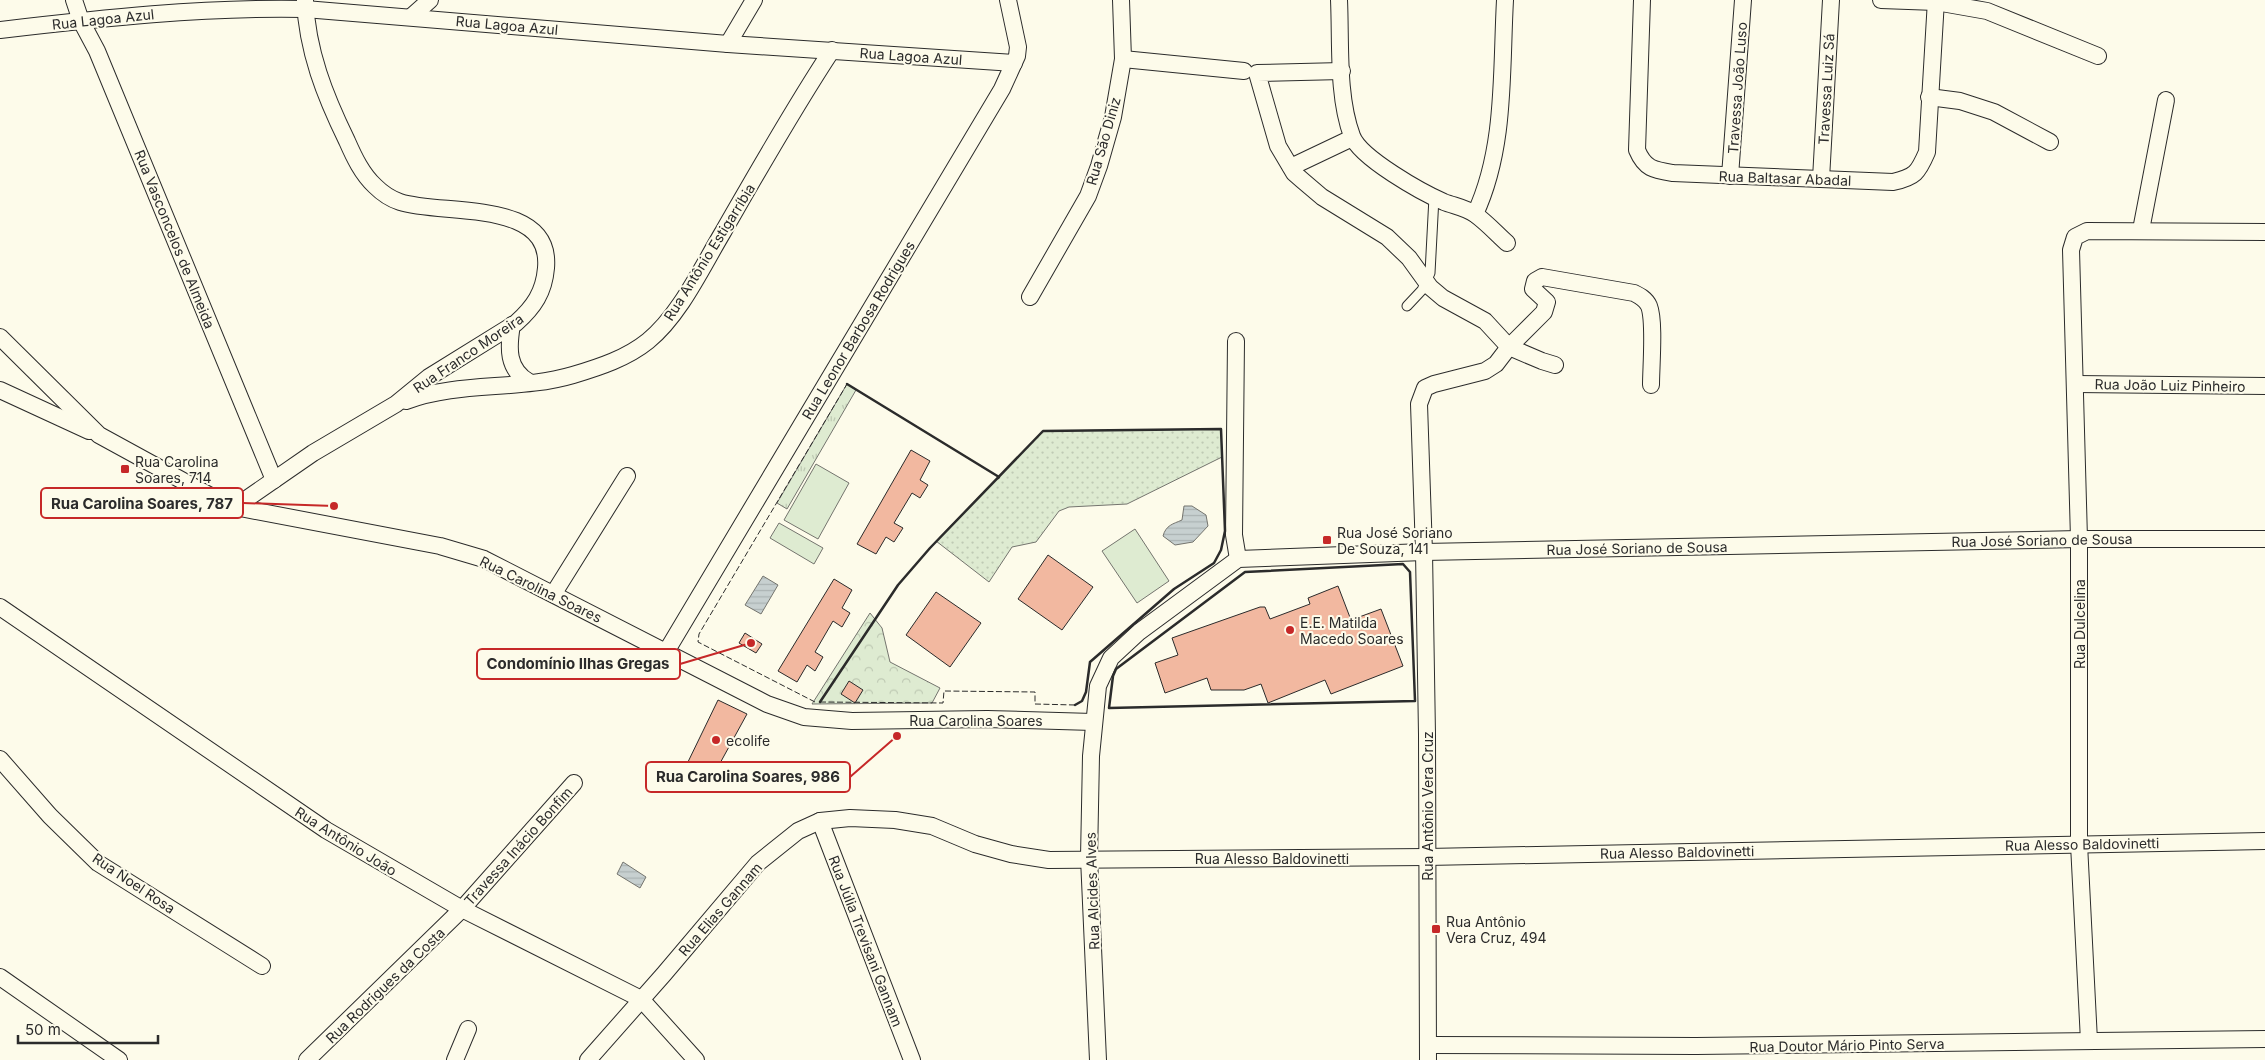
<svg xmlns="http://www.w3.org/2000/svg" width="2265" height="1060" font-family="Inter,sans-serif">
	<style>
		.grass { fill: url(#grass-tufts); stroke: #74746e }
		.park { fill: url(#park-crowns); stroke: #74746e }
		.garden { fill: url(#garden-dots); stroke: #74746e }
		.pitch { fill: #deebd1; stroke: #74746e }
		.water { fill: url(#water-rules); stroke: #74746e }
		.building { fill: #f2b8a0; stroke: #2b2b2b }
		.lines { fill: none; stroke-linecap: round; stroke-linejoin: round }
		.lane-casing { stroke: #2b2b2b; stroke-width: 11 }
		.street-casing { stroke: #2b2b2b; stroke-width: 18 }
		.lane { stroke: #fdfbea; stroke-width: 9 }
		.street { stroke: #fdfbea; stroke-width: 16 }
		.fence { stroke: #2b2b2b; stroke-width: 1; stroke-dasharray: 6 2.5; stroke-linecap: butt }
		.wall { stroke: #2b2b2b; stroke-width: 2.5 }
		.poi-dot { fill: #c62828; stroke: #fdfbea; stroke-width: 2 }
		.labels { text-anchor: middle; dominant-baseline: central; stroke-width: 4; stroke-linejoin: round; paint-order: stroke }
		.street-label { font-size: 14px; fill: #2b2b2b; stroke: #fdfbea }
		.poi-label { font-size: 14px; fill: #2b2b2b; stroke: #fdfbea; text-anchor: start }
		.leader { fill: none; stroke: #c62828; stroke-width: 2 }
		.callout-dot { fill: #c62828; stroke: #fdfbea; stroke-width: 2 }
		.callout { fill: #fdfbea; stroke: #c62828; stroke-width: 2 }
		.callout-label { font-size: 15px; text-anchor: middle; font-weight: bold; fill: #2b2b2b }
	</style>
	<defs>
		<pattern id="grass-tufts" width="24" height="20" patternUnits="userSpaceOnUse" patternTransform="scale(1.25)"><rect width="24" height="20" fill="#deebd1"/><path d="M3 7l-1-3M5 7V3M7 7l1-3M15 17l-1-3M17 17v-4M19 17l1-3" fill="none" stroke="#bfcab4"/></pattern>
		<pattern id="park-crowns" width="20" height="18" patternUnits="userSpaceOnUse" patternTransform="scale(1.25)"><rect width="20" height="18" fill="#deebd1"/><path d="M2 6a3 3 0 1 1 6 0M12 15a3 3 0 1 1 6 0" fill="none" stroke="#bfcab4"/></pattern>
		<pattern id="garden-dots" width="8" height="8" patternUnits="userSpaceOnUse" patternTransform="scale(1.25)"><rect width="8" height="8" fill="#deebd1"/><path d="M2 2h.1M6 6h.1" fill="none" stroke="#bfcab4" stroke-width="1.8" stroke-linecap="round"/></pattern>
		<pattern id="water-rules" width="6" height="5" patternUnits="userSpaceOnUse" patternTransform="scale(1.25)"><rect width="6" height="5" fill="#c7d0d0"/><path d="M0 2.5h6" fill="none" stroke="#abb3b3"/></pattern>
	</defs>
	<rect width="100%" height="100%" fill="#fdfbea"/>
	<path class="grass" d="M847,384L856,390L787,509L777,503Z"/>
	<path class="park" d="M870,613L882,628L890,662L940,688L932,703L812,704Z"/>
	<path class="garden" d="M1221,429L1222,457L1127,504L1069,507L1059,511L1036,542L1012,547L989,582L936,541L1043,431Z"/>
	<g class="pitch">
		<path d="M816,464L849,483L818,539L784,520Z"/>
		<path d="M779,523L823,548L814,564L770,538Z"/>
		<path d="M1135,529L1169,581L1137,603L1102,551Z"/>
	</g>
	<g class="water">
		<path d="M1184,506H1192L1206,515L1208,526L1193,542L1175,545L1163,536C1166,525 1173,524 1182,520Z"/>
		<path d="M763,576L778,585L761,614L745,605Z"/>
		<path d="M623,862L646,877L640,888L617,874Z"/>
	</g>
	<g class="building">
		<path d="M911,450L930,461L920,480L928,485L920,498L912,493L894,523L903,528L894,542L886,537L876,554L857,544Z"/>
		<path d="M1048,555L1093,587L1062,630L1018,599Z"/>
		<path d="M834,579L852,590L842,608L850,613L842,627L833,621L815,652L823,657L815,671L807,665L797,682L778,671Z"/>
		<path d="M1338,586L1351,620L1381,609L1403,666L1331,694L1325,680L1268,703L1261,684L1244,690H1211L1207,678L1165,693L1155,663L1178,655L1172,638L1260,607H1265L1270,619L1310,604L1308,598Z"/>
		<path d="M936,592L981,623L950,667L906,635Z"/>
		<path d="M745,633L762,644L756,653L739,643Z"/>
		<path d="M849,681L863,690L855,703L841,694Z"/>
		<path d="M718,700L747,714L713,776L686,766Z"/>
	</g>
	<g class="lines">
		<defs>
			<path id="lane" d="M1407,306L1422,290L1430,273L1434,197"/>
			<g id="street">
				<path d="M74,0L81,21L97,51L274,480"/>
				<path d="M1339,0C1341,43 1337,96 1352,136C1360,158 1423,193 1444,202C1454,206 1467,208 1476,215C1487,223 1497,234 1507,243"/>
				<path d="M1642,0L1637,150C1645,169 1654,170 1673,173L1893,182C1915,177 1918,173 1927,152L1936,0"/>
				<path d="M1881,0L1936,2L1987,11L2098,56"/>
				<path d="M411,17L430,0"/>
				<path d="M0,30C102,18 203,7 305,9L728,44L1014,63"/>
				<path d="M728,44L754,0"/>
				<path d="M1123,59L1244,71"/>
				<path d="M1342,71L1257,73L1278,146L1294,173L1302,180L1322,197L1387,237L1409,258L1430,287L1443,298L1485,321L1509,347L1542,361L1555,365"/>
				<path d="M1929,97L1960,101L1994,112L2050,142"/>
				<path d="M1291,167L1352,138"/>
				<path d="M1730,176L1743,0"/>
				<path d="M1821,179L1831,0"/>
				<path d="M1475,214C1506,148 1501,71 1505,0"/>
				<path d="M2141,230L2166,100"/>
				<path d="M1030,297L1088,196L1099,166L1113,117L1123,59L1121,0"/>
				<path d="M512,325C508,348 507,369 529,382"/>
				<path d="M0,337L99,435L216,499L235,507L440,546L484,559L767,704L804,717L852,721L987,719L1093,722"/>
				<path d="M1236,341L1234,535L1238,559"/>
				<path d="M2076,384L2265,386"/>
				<path d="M0,390L89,431"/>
				<path d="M406,401C459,381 519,391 573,375C600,367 627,358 648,341C680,315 702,267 723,232C758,171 793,109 832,50"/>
				<path d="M235,507L313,453L396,404L429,377L516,323C534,307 544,292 546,268C552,198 443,216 400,202C391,199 382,193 375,186C362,174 354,157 347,141C325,96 307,51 305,0"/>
				<path d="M554,593L627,476"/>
				<path d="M0,607L326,830L462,909L641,999L696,1060"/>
				<path d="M666,652L1002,89L1017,56L1018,47L1008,0"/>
				<path d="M0,759L50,816L98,863L262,966"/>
				<path d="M820,821L912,1060"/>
				<path d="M0,977L119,1060"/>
				<path d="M2089,1041L2079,844V539L2071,250L2075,237L2087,231L2265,232"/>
				<path d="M1428,1045L1696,1046L2265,1039"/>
				<path d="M307,1060L462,909L574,783"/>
				<path d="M455,1060L468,1029"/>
				<path d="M588,1060L664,974L758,863L798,831L820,821L850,818L895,820L932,826L975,844L1011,854L1049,860L1427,857L2265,841"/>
				<path d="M1098,1060L1089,858L1091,756L1098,686L1111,658L1139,632L1238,559L1424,552L2079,539H2265"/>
				<path d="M1428,1060L1427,735L1424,552L1419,404L1425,388L1434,384L1485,371L1496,364L1509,347L1544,312L1547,302L1533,289L1535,281L1542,277L1634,293C1640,296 1646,299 1649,306C1655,321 1651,367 1651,385"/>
			</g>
		</defs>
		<use href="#lane" class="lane-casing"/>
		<use href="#street" class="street-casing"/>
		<use href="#lane" class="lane"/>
		<use href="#street" class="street"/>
		<g class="fence">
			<path d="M815,702L698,642L699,634L847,384"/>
			<path d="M820,702L943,703L944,691L1035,692V704L1075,705"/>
		</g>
		<g class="wall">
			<path d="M847,384L999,477L998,478"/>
			<path d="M1403,564L1410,572L1415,701L1109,708L1113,676L1116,669L1245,572Z"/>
			<path d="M820,702L898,585L930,548L1043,431L1221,429L1225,531L1221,550L1214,563L1174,589L1090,662L1086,692L1082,701L1075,705"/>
		</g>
	</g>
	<g class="poi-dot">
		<rect x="120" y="464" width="10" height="10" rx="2.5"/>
		<rect x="1322" y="535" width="10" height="10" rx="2.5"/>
		<circle cx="1290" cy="630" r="5"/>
		<circle cx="716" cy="740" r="5"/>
		<rect x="1431" y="924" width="10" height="10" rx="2.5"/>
	</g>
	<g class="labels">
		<g class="street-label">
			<text transform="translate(103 19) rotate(-6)">Rua Lagoa Azul</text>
			<text transform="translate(507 25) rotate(5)">Rua Lagoa Azul</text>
			<text transform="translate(911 56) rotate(4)">Rua Lagoa Azul</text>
			<text transform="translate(1737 88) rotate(-86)">Travessa João Luso</text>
			<text transform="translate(1826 89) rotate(-87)">Travessa Luiz Sá</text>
			<text transform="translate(1103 141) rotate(-74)">Rua São Diniz</text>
			<text transform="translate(1785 178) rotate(2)">Rua Baltasar Abadal</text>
			<text transform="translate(175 239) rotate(68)">Rua Vasconcelos de Almeida</text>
			<text transform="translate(709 252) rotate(-58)">Rua Antônio Estigarríbia</text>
			<text transform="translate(858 330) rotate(-59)">Rua Leonor Barbosa Rodrigues</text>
			<text transform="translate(468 353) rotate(-34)">Rua Franco Moreira</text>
			<text transform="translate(2170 385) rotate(1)">Rua João Luiz Pinheiro</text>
			<text transform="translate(2042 540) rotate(-1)">Rua José Soriano de Sousa</text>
			<text transform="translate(1637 548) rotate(-1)">Rua José Soriano de Sousa</text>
			<text transform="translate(541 589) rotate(26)">Rua Carolina Soares</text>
			<text transform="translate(2079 624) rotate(-90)">Rua Dulcelina</text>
			<text x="976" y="720">Rua Carolina Soares</text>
			<text transform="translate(1427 806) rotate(-90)">Rua Antônio Vera Cruz</text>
			<text transform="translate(346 841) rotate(32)">Rua Antônio João</text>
			<text transform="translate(2082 844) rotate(-1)">Rua Alesso Baldovinetti</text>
			<text transform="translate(518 846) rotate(-48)">Travessa Inácio Bonfim</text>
			<text transform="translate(1677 852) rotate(-1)">Rua Alesso Baldovinetti</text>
			<text x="1272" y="858">Rua Alesso Baldovinetti</text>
			<text transform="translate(134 883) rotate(34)">Rua Noel Rosa</text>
			<text transform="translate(1092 891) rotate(-92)">Rua Alcides Alves</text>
			<text transform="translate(720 909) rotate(-49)">Rua Elias Gannam</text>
			<text transform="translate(866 941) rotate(69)">Rua Júlia Trevisani Gannam</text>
			<text transform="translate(385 985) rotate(-44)">Rua Rodrigues da Costa</text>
			<text transform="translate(1847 1045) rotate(-1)">Rua Doutor Mário Pinto Serva</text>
		</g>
		<g class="poi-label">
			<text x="135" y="461">Rua Carolina<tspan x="135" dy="16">Soares, 714</tspan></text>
			<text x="1337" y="532">Rua José Soriano<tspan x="1337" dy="16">De Souza, 141</tspan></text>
			<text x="1300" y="622">E.E. Matilda<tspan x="1300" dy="16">Macedo Soares</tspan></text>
			<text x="726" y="740">ecolife</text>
			<text x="1446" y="921">Rua Antônio<tspan x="1446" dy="16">Vera Cruz, 494</tspan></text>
		</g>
	</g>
	<path class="leader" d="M334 506L243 503M751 643L680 664M897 736L850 777"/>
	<g class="callout-dot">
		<circle cx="334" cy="506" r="5"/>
		<circle cx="751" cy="643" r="5"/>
		<circle cx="897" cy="736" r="5"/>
	</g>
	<g class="callout">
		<rect x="41" y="488" width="202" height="30" rx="5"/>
		<rect x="477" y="649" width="203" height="30" rx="5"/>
		<rect x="646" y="762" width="204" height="30" rx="5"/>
	</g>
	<g class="callout-label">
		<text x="142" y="509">Rua Carolina Soares, 787</text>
		<text x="578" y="669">Condomínio Ilhas Gregas</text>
		<text x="748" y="782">Rua Carolina Soares, 986</text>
	</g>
	<path d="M18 1035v8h140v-8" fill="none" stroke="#2b2b2b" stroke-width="2.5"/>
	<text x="25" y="1035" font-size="15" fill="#2b2b2b" stroke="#fdfbea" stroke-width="4" paint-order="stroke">50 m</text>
</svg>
